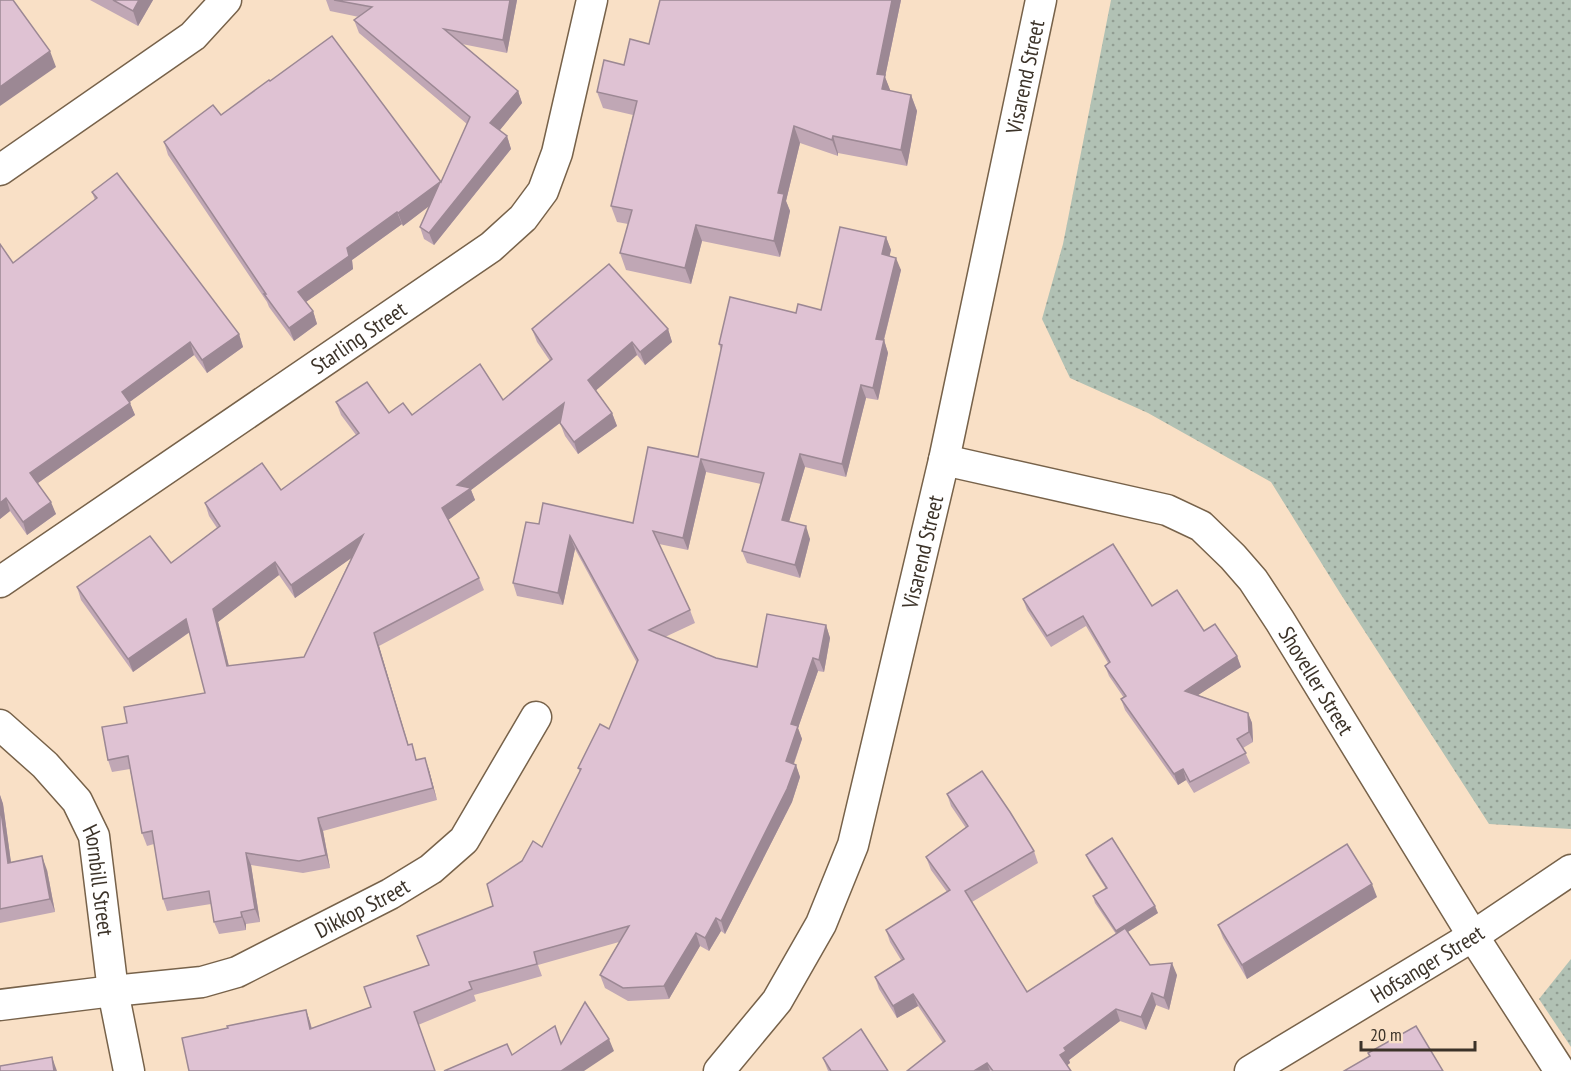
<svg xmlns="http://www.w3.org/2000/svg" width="1571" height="1071" font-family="'PT Sans Narrow',sans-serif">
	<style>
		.grass { fill: url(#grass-dots) }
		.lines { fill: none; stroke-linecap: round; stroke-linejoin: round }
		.street-casing { stroke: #77624a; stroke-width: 33 }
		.street { stroke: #fff; stroke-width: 30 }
		.wall { fill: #c0a7b5; fill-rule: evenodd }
		.shaded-wall { fill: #9c8894 }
		.building { fill: #dfc2d3; stroke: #9c8894; stroke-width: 1.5; fill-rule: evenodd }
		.labels { text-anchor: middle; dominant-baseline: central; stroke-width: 4.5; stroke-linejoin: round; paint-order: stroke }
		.street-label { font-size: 22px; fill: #3c3329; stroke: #f9e0c6 }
	</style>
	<defs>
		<pattern id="grass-dots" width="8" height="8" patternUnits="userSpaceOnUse" patternTransform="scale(1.5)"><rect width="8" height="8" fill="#b1c1b4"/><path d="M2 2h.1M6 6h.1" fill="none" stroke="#919d92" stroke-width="1.8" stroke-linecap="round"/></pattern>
	</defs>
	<rect width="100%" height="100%" fill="#f9e0c6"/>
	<g class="grass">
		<path d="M1111,0H1571V829L1489,824L1340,593L1271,482L1148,413L1070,378L1042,319L1063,244Z"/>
		<path d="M1571,959V1047L1539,999Z"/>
	</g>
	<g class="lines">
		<defs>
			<g id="street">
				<path d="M0,170L193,36L226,0"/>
				<path id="s1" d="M944,460L1167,510L1201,526L1233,557L1253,580L1280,621L1473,936L1560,1071"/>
				<path id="s2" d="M0,582L491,247L523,218L543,191L557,153L592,0"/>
				<path id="s3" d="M0,725L45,765L77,801L94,836L113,991L129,1071"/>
				<path id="s4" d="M0,1005L113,991L202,982L237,972L390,894L431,869L464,840L536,717"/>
				<path id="s5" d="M719,1071L777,1001L821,924L853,845L944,460L1041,0"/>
				<path id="s6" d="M1250,1071L1473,936L1571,870"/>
			</g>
		</defs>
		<use href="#street" class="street-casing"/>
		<use href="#street" class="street"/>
	</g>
	<g class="wall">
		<path d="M90,0H153L138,26Z"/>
		<path d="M326,0H517L507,53L462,44L518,91L522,103L499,131L507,136L511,149L434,245L424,239L420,227L429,206L403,226L402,224L352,260L353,269L306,302L313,311L317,324L294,341L269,307L267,302L168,155L164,142L221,115L270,81L441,182L467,124L359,33L354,20L359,17L330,11Z"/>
		<path d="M901,0L885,77L890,91L911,95L917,111L907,166L838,153V156L800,143L786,201L790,211L780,257L702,241L691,284L626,270L620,253L628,224L617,222L611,206L633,115L603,108L597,92L624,65L649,44Z"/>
		<path d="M92,192L239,334L243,347L207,373L194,355L129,402L135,415L38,483L56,514L27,535L10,511L0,519L13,263L95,200Z"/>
		<path d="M886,237L891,250L889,256L901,270L884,340L888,353L878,400L866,398L846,477L805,467L789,522L810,539L800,578L747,563L742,551L761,484L706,472L688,550L659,544L690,610L695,623L665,637L716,658L757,667L826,625L830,638L824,672L818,671L798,728L802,739L794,764L796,765L800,777L792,802L725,934L721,931L709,951L700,946L669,999L628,1001L605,988L600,975L619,942L538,965L542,976L474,995L476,1001L418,1025L435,1071L228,1028L306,1010L312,1028L371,1007L428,965L493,906L522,861L542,847L580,772L578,768L609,729L637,663L575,549L563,605L517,596L513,583L539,524L633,523L698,457L721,350L719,344L796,313L821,310Z"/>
		<path d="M532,329H668L672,342L645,365L637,355L596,390L612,413L617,426L578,454L565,436L560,423L471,490L475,500L448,520L479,578L484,590L379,646L408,745L417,760L429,770L437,800L323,831L330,868L303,873L251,865L260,922L246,924V930L219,934L214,922L211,904L167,911L163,899L154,844L147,846L142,833L130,769L112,772L108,760L127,723L205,693L190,632L133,672L81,600L77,587L171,563L217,528L209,516L205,503L281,490L356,435L341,415L336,402L389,413L412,415L503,400L550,361L537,342ZM351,558L304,657L229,666L218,622L279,575L295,598Z"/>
		<path d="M1023,599L1152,606L1204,631L1237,656L1241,667L1198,695L1248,713L1252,723L1253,742L1243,748L1250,763L1194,793L1186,780L1178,785L1125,710L1121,699L1124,698L1109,676L1105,666L1108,663L1086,626L1051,647L1027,610Z"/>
		<path d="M947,794L1034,851L1038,863L972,902L1027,992L1116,934L1095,903L1093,896L1106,889L1089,862L1086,855L1158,913L1128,932L1150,965L1177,975L1169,1010L1156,1005L1146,1030L1120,1021L1069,1060L1070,1063L1067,1065L1071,1071H907L943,1043L918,1006L897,1018L879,989L875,977L901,960L890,942L886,930L947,892L931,870L926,857L966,828L951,806Z"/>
		<path d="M0,795L3,804L11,863L47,870L55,912L0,923Z"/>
		<path d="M1377,897L1247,979L1223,938L1218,925Z"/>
		<path d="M823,1058L888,1071H828Z"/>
	</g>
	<g class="shaded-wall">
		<path d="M139,0H153L138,26L133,11Z"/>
		<path d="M510,0H517L507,53L503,40Z"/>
		<path d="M892,0H901L885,77L891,92L888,105L877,74Z"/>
		<path d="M50,51L56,67L0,106V87Z"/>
		<path d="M518,91L522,103L495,136L490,123Z"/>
		<path d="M911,95L917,111L907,166L901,150Z"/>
		<path d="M794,126L800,143L786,201L790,211L780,257L774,241L778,193Z"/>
		<path d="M507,136L511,149L434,245L429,233Z"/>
		<path d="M833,136L838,153V156L832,140Z"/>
		<path d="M440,182L445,194L403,226L398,213Z"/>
		<path d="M397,212L402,224L352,260L353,269L303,304L298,292L347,248Z"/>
		<path d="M696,225L702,241L691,284L685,268Z"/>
		<path d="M886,237L891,250L887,267L882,254Z"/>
		<path d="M896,258L901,270L881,351L876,339Z"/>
		<path d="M313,311L317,324L294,341L289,328Z"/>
		<path d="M668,329L672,342L645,365L640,352Z"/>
		<path d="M239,334L243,347L207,373L202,360Z"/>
		<path d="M884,340L888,353L878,400L873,388Z"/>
		<path d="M190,342L194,355L127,404L122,392Z"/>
		<path d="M632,342L637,355L593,393L588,380Z"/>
		<path d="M861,385L866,398L846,477L842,464Z"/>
		<path d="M130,403L135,415L35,485L30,473Z"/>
		<path d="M564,403L569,416L471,490L475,500L447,521L442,508L457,485Z"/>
		<path d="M612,413L617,426L578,454L574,442Z"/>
		<path d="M800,454L805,467L786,532L782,520Z"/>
		<path d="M701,459L706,472L688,550L683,538Z"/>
		<path d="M6,498L10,511L0,519V503Z"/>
		<path d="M51,502L56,514L27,535L23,522Z"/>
		<path d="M806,526L810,539L800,578L795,565Z"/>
		<path d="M363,535L367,547L295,598L291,585Z"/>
		<path d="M570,536L575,549L563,605L558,593Z"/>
		<path d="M275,562L279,575L218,622L232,679L227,666L213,609Z"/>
		<path d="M186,619L191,631L133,672L128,659Z"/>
		<path d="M826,625L830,638L824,672L819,660Z"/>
		<path d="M374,633L379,646L412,757L408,745Z"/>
		<path d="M1237,656L1241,667L1189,701L1185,691Z"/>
		<path d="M813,658L818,671L798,728L802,739L790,774L786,761L791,724Z"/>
		<path d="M1248,713L1252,723L1253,742L1249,732Z"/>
		<path d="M425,758L429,770L437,800L433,788Z"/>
		<path d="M796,765L800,777L792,802L725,934L721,921Z"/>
		<path d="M1183,769L1186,780L1178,785L1174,774Z"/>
		<path d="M0,795L3,804L13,877L8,863L0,804Z"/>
		<path d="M318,818L323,831L330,868L326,855Z"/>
		<path d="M246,853L251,865L260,922L255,909Z"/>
		<path d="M42,856L47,870L55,912L50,899Z"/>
		<path d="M1372,884L1377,897L1247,979L1242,965Z"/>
		<path d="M1155,906L1158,913L1118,938L1116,931Z"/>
		<path d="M241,912L246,924V930L242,917Z"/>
		<path d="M716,918L721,931L709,951L705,938Z"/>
		<path d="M696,933L700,946L669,999L664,986Z"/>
		<path d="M1172,963L1177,975L1169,1010L1164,998Z"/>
		<path d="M1152,993L1156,1005L1146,1030L1141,1017Z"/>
		<path d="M913,994L918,1006L897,1018L893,1006Z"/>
		<path d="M1116,1009L1120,1021L1069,1060L1070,1063L1065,1067L1060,1055L1064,1048Z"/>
		<path d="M306,1010L310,1022L314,1041L310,1029Z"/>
		<path d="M609,1039L614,1051L584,1071H561Z"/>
		<path d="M52,1057L57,1071H54Z"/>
		<path d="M987,1063L990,1071H974Z"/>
	</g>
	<g class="building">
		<path d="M0,0H13L50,51L0,87Z"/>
		<path d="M113,0H139L133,11Z"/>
		<path d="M334,0H510L503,40L444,29L518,91L490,123L507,136L429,233L420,227L440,182L398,213L397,212L347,248L349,256L298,292L313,311L289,328L264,294H266L164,142L213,105L221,115L269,80L270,81L332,36L441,182L470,117L354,20L372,7Z"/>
		<path d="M660,0H892L877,74L885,75L882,89L911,95L901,150L833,136L832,140L794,126L778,193L784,194L774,241L696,225L685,268L620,253L632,210L611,206L637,101L597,92L604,60L624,65L630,39L649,44Z"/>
		<path d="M117,173L239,334L202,360L190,342L122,392L130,403L30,473L51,502L23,522L6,498L0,503V244L13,263L97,198L92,192Z"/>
		<path d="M840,227L886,237L882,254L896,258L876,339L884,340L873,388L861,385L842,464L800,454L782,520L806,526L795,565L742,551L764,473L701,459L683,538L653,531L690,610L649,630L716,658L757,667L767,614L826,625L819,660L813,658L791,724L798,726L786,761L796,765L787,789L721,921L716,918L705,938L696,933L664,986L623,988L600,975L629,926L534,952L537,964L469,982L472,989L414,1012L435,1071H189L182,1038L228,1028L227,1026L306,1010L310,1029L371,1007L364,987L429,965L417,936L493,906L487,884L522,861L533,841L542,847L581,769L578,768L600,724L609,729L638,660L570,536L558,593L513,583L526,522L539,524L543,503L633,523L648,447L698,457L722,345L719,344L730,297L796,313L798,304L821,310Z"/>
		<path d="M609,264L668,329L640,352L632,342L588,380L612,413L574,442L560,423L564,403L457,485L471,488L442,508L479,578L374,633L408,745L412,744L416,760L425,758L433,788L318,818L326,855L299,861L246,853L255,909L241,912L242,917L214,922L209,891L163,899L152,831L142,833L128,756L108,760L102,727L127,723L124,707L205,693L186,619L128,659L77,587L150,536L171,563L220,526L205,503L262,463L281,490L359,433L336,402L367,382L389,413L403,403L412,415L480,364L503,400L552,359L532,329ZM363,535L304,657L227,666L213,609L275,562L291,585Z"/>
		<path d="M1113,544L1152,606L1177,590L1204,631L1215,624L1237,656L1185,691L1248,713L1249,732L1237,739L1246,753L1190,782L1183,769L1174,774L1121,699L1126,696L1105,666L1110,662L1083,616L1047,636L1023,599Z"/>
		<path d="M982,771L1010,812L1034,851L965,891L1027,992L1125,928L1150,965L1172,963L1164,998L1152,993L1141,1017L1116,1009L1064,1048L1066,1051L1060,1055L1071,1071H993L987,1063L974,1071H907L945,1041L913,994L893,1006L875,977L904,959L886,930L950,890L926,857L968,826L947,794Z"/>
		<path d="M0,804L8,863L42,856L50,899L0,909Z"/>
		<path d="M1112,838L1155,906L1116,931L1093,896L1107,888L1086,855Z"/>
		<path d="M1347,844L1372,884L1242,965L1218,925Z"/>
		<path d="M585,1002L609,1039L561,1071H444L507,1044L512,1055L555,1026L561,1044Z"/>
		<path d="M1416,1026L1443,1071H1344L1370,1056L1368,1053Z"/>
		<path d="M861,1029L888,1071H831L823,1058Z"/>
		<path d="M52,1057L54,1071H0V1066Z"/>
	</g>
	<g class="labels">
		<g class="street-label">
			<text stroke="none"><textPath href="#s5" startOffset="1052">Visarend Street</textPath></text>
			<text stroke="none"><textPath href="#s2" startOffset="434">Starling Street</textPath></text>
			<text stroke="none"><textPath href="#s5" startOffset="566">Visarend Street</textPath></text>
			<text stroke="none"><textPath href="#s1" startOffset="460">Shoveller Street</textPath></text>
			<text stroke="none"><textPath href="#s3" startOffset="192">Hornbill Street</textPath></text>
			<text stroke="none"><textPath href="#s4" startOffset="380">Dikkop Street</textPath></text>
			<text stroke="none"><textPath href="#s6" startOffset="207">Hofsanger Street</textPath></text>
		</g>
	</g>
	<path d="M1361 1041v9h114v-9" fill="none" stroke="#3c3329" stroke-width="3"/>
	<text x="1370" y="1041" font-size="18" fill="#3c3329" stroke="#f9e0c6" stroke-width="4.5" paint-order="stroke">20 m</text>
</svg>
